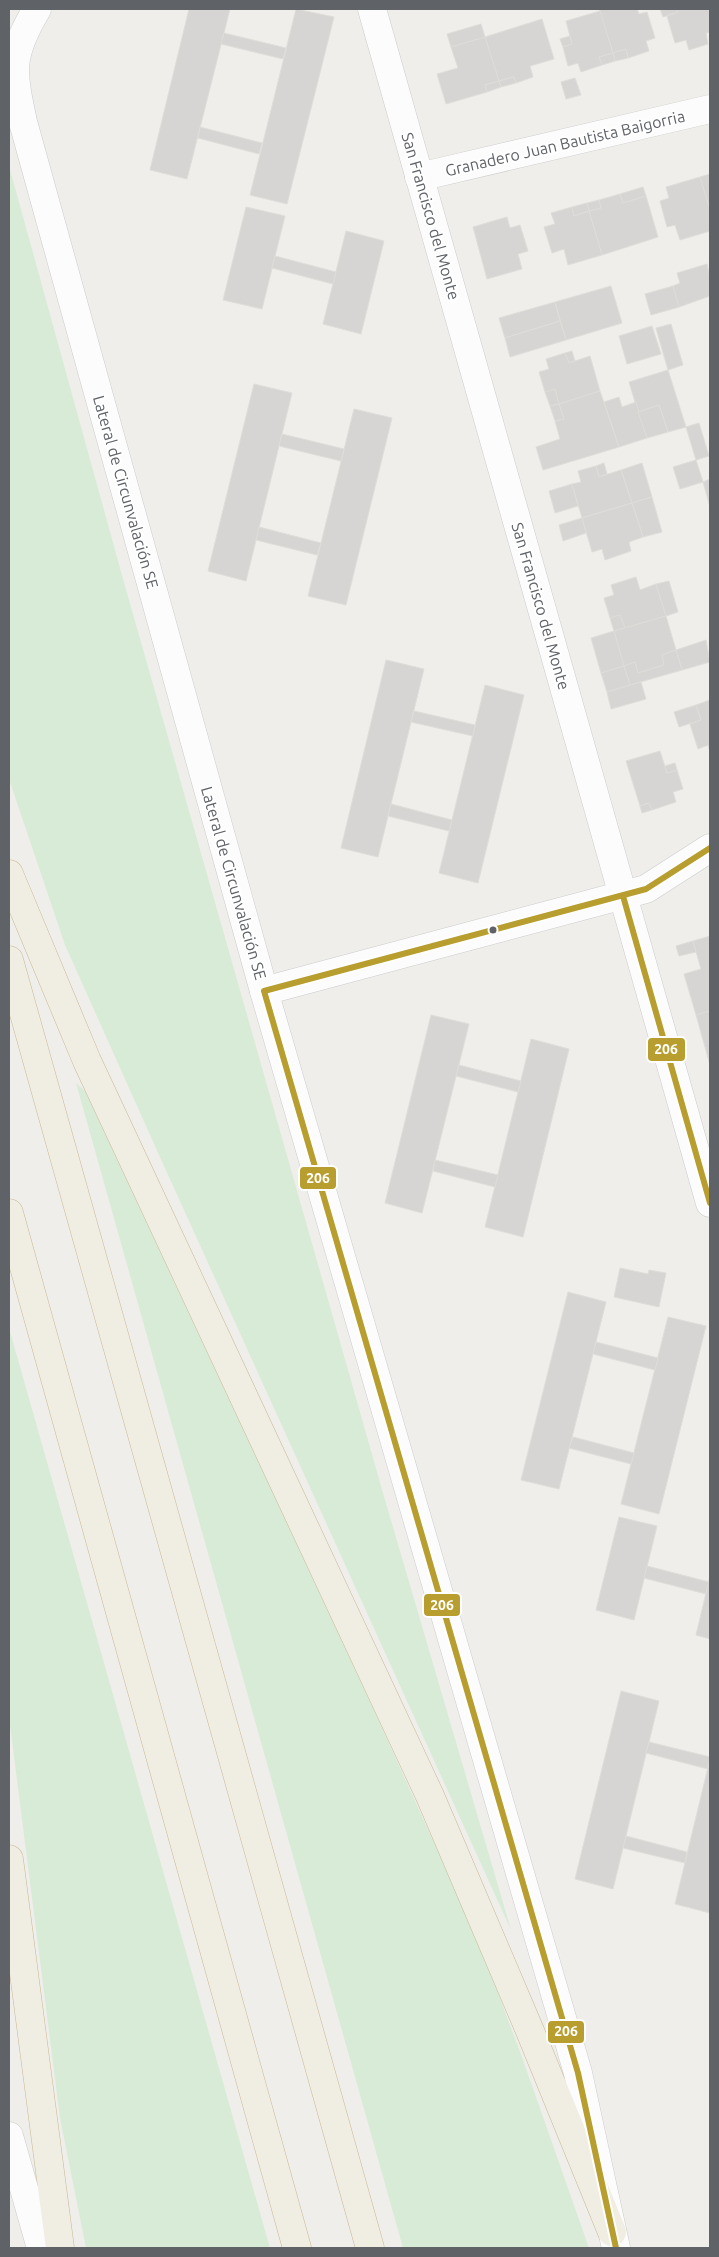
<svg xmlns="http://www.w3.org/2000/svg" width="719" height="2257" font-family="Ubuntu,sans-serif">
	<style>
		.green { fill: #d8ebd6 }
		.building { fill: #d6d5d3; stroke: #deddd9 }
		.lines { fill: none; stroke-linecap: round; stroke-linejoin: round }
		.minor-casing { stroke: #cbcccc; stroke-width: 29 }
		.tertiary-casing { stroke: #cbcccc; stroke-width: 29 }
		.motorway-casing { stroke: #c8b996; stroke-width: 29 }
		.minor { stroke: #fdfcfc; stroke-width: 28 }
		.tertiary { stroke: #fdfcfc; stroke-width: 28 }
		.motorway { stroke: #f0ede3; stroke-width: 28 }
		.bus-1-casing { stroke: #fff; stroke-width: 10 }
		.bus-1 { stroke: #b79e2f; stroke-width: 6 }
		.bus-dot { fill: #5f6368; stroke: #fff; stroke-width: 2 }
		.labels { text-anchor: middle; dominant-baseline: central; stroke-width: 4; stroke-linejoin: round; paint-order: stroke }
		.street-label { font-size: 16px; fill: #5f6368; stroke: #fff }
		.line-badge { stroke: #fff; stroke-width: 2 }
		.badge-label { font-size: 14px; text-anchor: middle; font-weight: bold; fill: #fff }
	</style>
	<rect width="100%" height="100%" fill="#efeeea"/>
	<g class="green">
		<path d="M9,166L123,579L383,1493L511,1930L159,1155L65,945L9,779Z"/>
		<path d="M76,1083L85,1091L367,1695L444,1865L488,1966L523,2060L589,2248H403Z"/>
		<path d="M9,1328L270,2248H86L60,2118L9,1717Z"/>
	</g>
	<g class="building">
		<path d="M189,9H230L187,179L150,170Z"/>
		<path d="M296,9L334,17L287,204L250,195Z"/>
		<path d="M599,9H637L639,14L647,12L655,38L646,41L649,51L628,58L626,49L613,53Z"/>
		<path d="M660,9H677L678,12L663,17Z"/>
		<path d="M677,9H710V32L706,33L708,44L689,50L686,40L675,43L667,16L678,12Z"/>
		<path d="M600,11L613,53L599,57L602,65L581,72L578,63L568,66L563,47L572,44L566,21Z"/>
		<path d="M542,19L554,59L530,66L533,77L516,83L514,77L499,81L485,37Z"/>
		<path d="M481,24L485,37L451,47L447,34Z"/>
		<path d="M224,33L286,48L283,59L221,44Z"/>
		<path d="M570,36L572,44L563,47L560,39Z"/>
		<path d="M485,37L499,81L485,85L487,92L446,104L437,74L458,68L451,47Z"/>
		<path d="M626,49L628,58L615,61L613,53Z"/>
		<path d="M613,53L615,61L602,65L599,57Z"/>
		<path d="M514,77L516,83L501,87L499,81Z"/>
		<path d="M575,78L581,95L566,99L561,82Z"/>
		<path d="M499,81L501,87L487,92L485,85Z"/>
		<path d="M200,127L262,143L259,154L198,138Z"/>
		<path d="M710,174V210L700,177Z"/>
		<path d="M700,177L710,210V231L680,240L675,225L667,227L660,201L669,198L666,187Z"/>
		<path d="M643,187L646,196L623,203L620,194Z"/>
		<path d="M620,194L623,203L646,196L658,237L602,255L589,211L601,208L599,200Z"/>
		<path d="M599,200L601,208L589,211L587,203Z"/>
		<path d="M587,203L589,211L574,216L572,207Z"/>
		<path d="M246,207L285,216L262,309L223,300Z"/>
		<path d="M572,207L574,216L589,211L602,255L568,265L564,249L552,253L544,227L555,224L551,213Z"/>
		<path d="M507,217L510,228L520,225L528,251L518,254L522,269L487,279L473,227Z"/>
		<path d="M346,231L384,241L361,334L323,324Z"/>
		<path d="M275,256L336,272L333,284L272,268Z"/>
		<path d="M707,264L710,277V296L679,307L673,286L680,283L677,273Z"/>
		<path d="M611,286L622,323L566,340L555,302Z"/>
		<path d="M673,286L679,307L651,315L645,294Z"/>
		<path d="M555,302L560,321L505,338L499,318Z"/>
		<path d="M560,321L566,340L510,357L505,338Z"/>
		<path d="M671,324L683,365L668,370L656,328Z"/>
		<path d="M652,326L661,354L627,364L619,336Z"/>
		<path d="M572,351L575,361L569,363L565,353Z"/>
		<path d="M565,353L569,363L590,356L600,391L559,404L555,389L545,392L539,372L549,369L546,359Z"/>
		<path d="M668,370L686,427L668,432L659,405L638,412L629,382Z"/>
		<path d="M254,384L292,393L246,581L208,571Z"/>
		<path d="M555,389L559,404L550,406L545,392Z"/>
		<path d="M600,391L619,447L543,470L536,447L560,439L555,421L564,419L559,404Z"/>
		<path d="M619,397L622,407L636,402L647,438L619,447L604,402Z"/>
		<path d="M559,404L564,419L555,421L550,406Z"/>
		<path d="M659,405L668,432L647,438L638,412Z"/>
		<path d="M354,409L392,418L346,605L308,596Z"/>
		<path d="M699,423L709,456L696,460L686,427Z"/>
		<path d="M282,434L344,449L341,461L279,446Z"/>
		<path d="M696,460L703,482L680,489L673,467Z"/>
		<path d="M604,463L607,474L599,477L596,466Z"/>
		<path d="M642,463L652,497L632,503L621,470Z"/>
		<path d="M596,466L599,477L621,470L632,503L582,518L572,484L581,482L578,471Z"/>
		<path d="M710,479V507L703,482Z"/>
		<path d="M572,484L578,506L555,513L549,491Z"/>
		<path d="M652,497L662,532L643,537L632,503Z"/>
		<path d="M632,503L643,537L629,542L631,551L605,560L602,549L592,552L582,518Z"/>
		<path d="M582,518L586,533L563,541L559,525Z"/>
		<path d="M259,527L321,543L317,555L256,540Z"/>
		<path d="M636,577L640,590L656,584L666,616L625,628L620,615L610,618L604,598L614,595L611,585Z"/>
		<path d="M669,581L678,612L666,616L656,584Z"/>
		<path d="M620,615L625,628L614,631L610,618Z"/>
		<path d="M666,616L676,650L662,655L664,665L638,673L635,662L624,666L614,631Z"/>
		<path d="M614,631L624,666L601,673L591,638Z"/>
		<path d="M706,640L710,662L682,670L676,650Z"/>
		<path d="M676,650L682,670L630,685L624,666L635,662L638,673L664,665L662,655Z"/>
		<path d="M386,660L424,669L378,857L341,848Z"/>
		<path d="M624,666L630,685L607,692L601,673Z"/>
		<path d="M641,682L646,699L611,709L607,692Z"/>
		<path d="M485,685L524,695L478,883L439,873Z"/>
		<path d="M710,700V752L708,745L698,749L690,724L701,720L696,705Z"/>
		<path d="M696,705L701,720L679,727L674,712Z"/>
		<path d="M414,711L475,725L473,736L411,722Z"/>
		<path d="M660,751L667,773L677,770L683,789L673,792L676,802L652,810L649,803L640,806L626,761Z"/>
		<path d="M675,763L677,770L667,773L665,766Z"/>
		<path d="M649,803L652,810L642,813L640,806Z"/>
		<path d="M391,804L452,820L449,831L388,816Z"/>
		<path d="M710,936V1011L696,1015L684,974L701,969L693,941Z"/>
		<path d="M693,941L696,952L679,956L676,946Z"/>
		<path d="M710,1011V1065L696,1015Z"/>
		<path d="M431,1015L469,1024L422,1213L385,1203Z"/>
		<path d="M531,1039L569,1049L523,1237L485,1227Z"/>
		<path d="M459,1065L521,1081L518,1092L456,1076Z"/>
		<path d="M435,1160L498,1175L495,1187L433,1171Z"/>
		<path d="M620,1268L648,1274L649,1270L666,1273L659,1307L614,1297Z"/>
		<path d="M568,1292L606,1302L559,1489L521,1480Z"/>
		<path d="M668,1317L706,1326L659,1514L621,1504Z"/>
		<path d="M596,1342L658,1358L655,1370L593,1354Z"/>
		<path d="M573,1437L634,1453L631,1464L569,1448Z"/>
		<path d="M619,1517L657,1526L634,1620L596,1610Z"/>
		<path d="M647,1566L709,1582L706,1594L644,1578Z"/>
		<path d="M710,1576V1639L696,1635Z"/>
		<path d="M621,1691L659,1701L613,1889L575,1879Z"/>
		<path d="M649,1742L710,1757L708,1769L646,1753Z"/>
		<path d="M710,1759V1913L675,1904Z"/>
		<path d="M626,1836L687,1852L685,1863L623,1848Z"/>
	</g>
	<g class="lines">
		<defs>
			<g id="minor">
				<path d="M372,9L710,1203"/>
				<path d="M419,177L710,109"/>
				<path d="M264,991L646,889L710,848"/>
			</g>
			<g id="tertiary">
				<path d="M37,9C9,56 12,70 23,122L264,991L578,2073L616,2248"/>
				<path d="M9,2136L41,2248"/>
			</g>
			<g id="motorway">
				<path d="M9,874L87,1061L430,1796L530,2031L612,2232"/>
				<path d="M9,960L370,2248"/>
				<path d="M9,1213L297,2248"/>
				<path d="M9,1859L60,2248"/>
			</g>
		</defs>
		<use href="#minor" class="minor-casing"/>
		<use href="#tertiary" class="tertiary-casing"/>
		<use href="#motorway" class="motorway-casing"/>
		<use href="#minor" class="minor"/>
		<use href="#tertiary" class="tertiary"/>
		<use href="#motorway" class="motorway"/>
		<defs>
			<g id="bus-1">
				<path d="M623,896L710,1203"/>
				<path d="M616,2248L578,2073L264,991L646,889L710,848"/>
			</g>
		</defs>
		<use href="#bus-1" class="bus-1-casing"/>
		<use href="#bus-1" class="bus-1"/>
	</g>
	<circle class="bus-dot" cx="493" cy="930" r="4.5"/>
	<g class="labels">
		<g class="street-label">
			<text transform="translate(565 143) rotate(-13)">Granadero Juan Bautista Baigorria</text>
			<text transform="translate(431 216) rotate(74)">San Francisco del Monte</text>
			<text transform="translate(126 492) rotate(74)">Lateral de Circunvalación SE</text>
			<text transform="translate(541 606) rotate(74)">San Francisco del Monte</text>
			<text transform="translate(234 883) rotate(74)">Lateral de Circunvalación SE</text>
		</g>
	</g>
	<g class="line-badge">
		<rect x="647" y="1037" width="39" height="25" rx="5" fill="#b79e2f"/>
		<rect x="299" y="1166" width="38" height="24" rx="5" fill="#b79e2f"/>
		<rect x="423" y="1593" width="38" height="24" rx="5" fill="#b79e2f"/>
		<rect x="547" y="2020" width="38" height="24" rx="5" fill="#b79e2f"/>
	</g>
	<g class="badge-label">
		<text x="666" y="1054">206</text>
		<text x="318" y="1183">206</text>
		<text x="442" y="1610">206</text>
		<text x="566" y="2036">206</text>
	</g>
	<rect width="719" height="2257" fill="none" stroke="#5f6368" stroke-width="20"/>
</svg>
